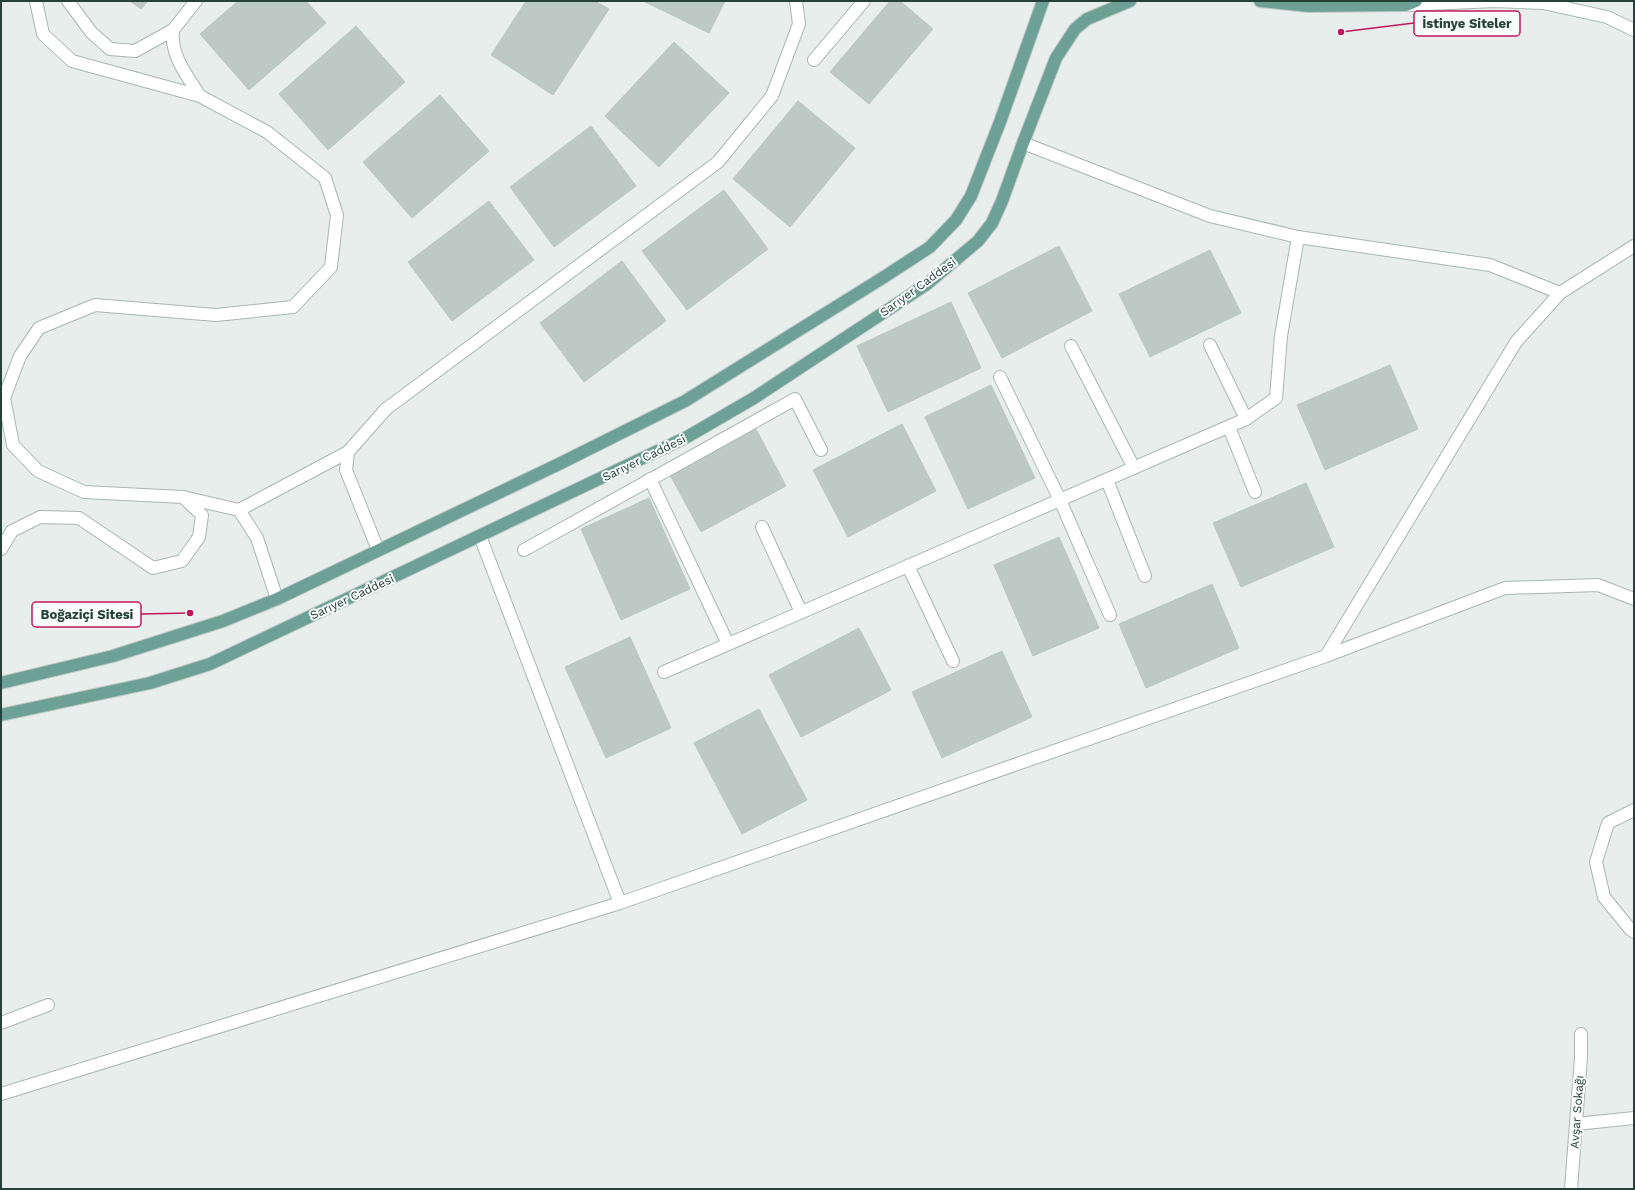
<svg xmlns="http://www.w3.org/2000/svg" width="1635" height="1190" font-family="'Work Sans',sans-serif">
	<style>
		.building { fill: #bcc9c4; stroke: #b9c8c2 }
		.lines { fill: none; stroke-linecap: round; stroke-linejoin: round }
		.lane-casing { stroke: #a9b6b2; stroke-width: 14 }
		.street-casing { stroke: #a9b6b2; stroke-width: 14 }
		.secondary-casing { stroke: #a5bab3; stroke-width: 14 }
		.primary-casing { stroke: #c2cac8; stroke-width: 14 }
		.lane { stroke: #fff; stroke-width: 12 }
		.street { stroke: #fff; stroke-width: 12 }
		.secondary { stroke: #fff; stroke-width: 12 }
		.primary { stroke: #6ea196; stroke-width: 12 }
		.labels { text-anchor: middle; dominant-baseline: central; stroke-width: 4; stroke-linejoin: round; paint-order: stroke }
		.street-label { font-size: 12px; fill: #26403a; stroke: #f7fbf9 }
		.leader { fill: none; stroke: #c2185b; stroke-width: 1.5 }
		.callout-dot { fill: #c2185b; stroke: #f7fbf9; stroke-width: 1.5 }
		.callout { fill: #f7fbf9; stroke: #c2185b; stroke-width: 1.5 }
		.callout-label { font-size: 13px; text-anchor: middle; font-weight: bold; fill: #26403a }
	</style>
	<rect width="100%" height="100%" fill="#e7eeeb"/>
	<g class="building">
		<path d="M130,1H148L141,9Z"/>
		<path d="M238,1H306L326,23L249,90L200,34Z"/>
		<path d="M526,1H595L609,9L553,95L491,55Z"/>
		<path d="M643,1H725L709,33Z"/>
		<path d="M890,1H900L933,29L869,104L830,72Z"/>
		<path d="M356,26L405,82L328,150L279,94Z"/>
		<path d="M674,42L729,93L659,167L605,116Z"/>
		<path d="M440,95L489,151L412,218L363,162Z"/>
		<path d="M798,101L855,148L790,227L733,179Z"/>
		<path d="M591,126L636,186L554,247L510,187Z"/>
		<path d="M724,190L768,249L687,310L642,251Z"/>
		<path d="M489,201L534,260L452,321L408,262Z"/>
		<path d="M1059,246L1092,311L1002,358L968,293Z"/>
		<path d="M1210,250L1241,313L1150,357L1119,294Z"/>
		<path d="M622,261L666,321L584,382L540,323Z"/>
		<path d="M951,302L981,368L888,412L857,346Z"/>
		<path d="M1390,365L1418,429L1325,470L1297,405Z"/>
		<path d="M991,385L1035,478L968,509L925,417Z"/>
		<path d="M902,424L936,491L848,537L813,470Z"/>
		<path d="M756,429L786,486L701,532L670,475Z"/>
		<path d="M1306,483L1334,547L1241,587L1213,523Z"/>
		<path d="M649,498L690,589L621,620L581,529Z"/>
		<path d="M1059,537L1099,628L1033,656L994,565Z"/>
		<path d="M1212,584L1239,648L1146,688L1119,624Z"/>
		<path d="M859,628L891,690L801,737L769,675Z"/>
		<path d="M630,637L671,728L606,758L565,667Z"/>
		<path d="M1002,651L1032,717L942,758L912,692Z"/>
		<path d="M759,709L807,800L742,834L694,743Z"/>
	</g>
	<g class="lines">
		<defs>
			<g id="lane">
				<path d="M68,1L91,32L110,49L135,51L173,30L196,1"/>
				<path d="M173,30C170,55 187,76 200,96"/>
				<path d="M814,60L864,1"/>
				<path d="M1210,345L1246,419"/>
				<path d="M1071,346L1134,468"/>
				<path d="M1000,377L1060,500L1110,615"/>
				<path d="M1229,427L1255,492"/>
				<path d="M348,452L346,470L378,550"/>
				<path d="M650,479L728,644"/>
				<path d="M1107,480L1145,576"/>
				<path d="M762,527L801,612"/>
				<path d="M1,549L12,531L40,517L79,518L153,568L182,561L199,537L202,515L183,497L84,492L38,471L13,445L4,398L20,356L39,328L95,305L216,315L293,307L331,267L337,215L325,178L267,132L200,96L72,61L43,34L36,1"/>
				<path d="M524,550L795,399L821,450"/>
				<path d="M908,566L953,661"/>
				<path d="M277,599L257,538L239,510L348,452L386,409L718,162L772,96L799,24L796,1"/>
				<path d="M664,672L1246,419L1276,398L1281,336L1298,237"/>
				<path d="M1,1023L48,1005"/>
			</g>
			<g id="street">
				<path d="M1023,143L1210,216L1298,237L1490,265L1560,293"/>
				<path d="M183,497L239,510"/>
				<path d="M480,536L620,903"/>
				<path d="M1326,656L1516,342L1560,293L1634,246"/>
				<path d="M1634,810L1608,823L1596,862L1604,897L1630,929L1634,932"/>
				<path d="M1,1094L620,903L1326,656L1505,588L1598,585L1634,599"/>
				<path d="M1576,1124L1634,1118"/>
				<path d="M1571,1189L1581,1057V1034"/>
			</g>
			<path id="secondary" d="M1406,5L1495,1L1543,3L1607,17L1634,30"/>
			<g id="primary">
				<path d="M1260,1L1308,6L1406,5L1416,1"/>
				<path d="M1,683L113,656L223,621L277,599L561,463L685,401L884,277L930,247L956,220L971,196L1000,122L1043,1"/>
				<path d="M1,715L150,683L210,664L687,437L754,398L927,284L978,241L992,223L1002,201L1023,143L1056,58L1075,29L1087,19L1130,1"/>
			</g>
		</defs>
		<use href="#lane" class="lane-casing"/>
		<use href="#street" class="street-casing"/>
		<use href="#secondary" class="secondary-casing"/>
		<use href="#primary" class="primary-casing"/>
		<use href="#lane" class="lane"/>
		<use href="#street" class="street"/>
		<use href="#secondary" class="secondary"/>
		<use href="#primary" class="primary"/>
	</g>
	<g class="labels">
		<g class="street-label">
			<text transform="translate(918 287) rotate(-36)">Sarıyer Caddesi</text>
			<text transform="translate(644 458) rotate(-26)">Sarıyer Caddesi</text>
			<text transform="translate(352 597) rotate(-25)">Sarıyer Caddesi</text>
			<text transform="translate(1577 1112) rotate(-86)">Avşar Sokağı</text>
		</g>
	</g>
	<path class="leader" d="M1341 32L1414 23M190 613L141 614"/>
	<g class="callout-dot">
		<circle cx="1341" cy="32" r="4"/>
		<circle cx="190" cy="613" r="4"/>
	</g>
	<g class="callout">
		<rect x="1414" y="11" width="106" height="25" rx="4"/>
		<rect x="32" y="602" width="109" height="25" rx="4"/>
	</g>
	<g class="callout-label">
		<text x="1467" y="28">İstinye Siteler</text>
		<text x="87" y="619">Boğaziçi Sitesi</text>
	</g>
	<rect width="1635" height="1190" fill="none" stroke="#26403a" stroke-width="4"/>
</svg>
